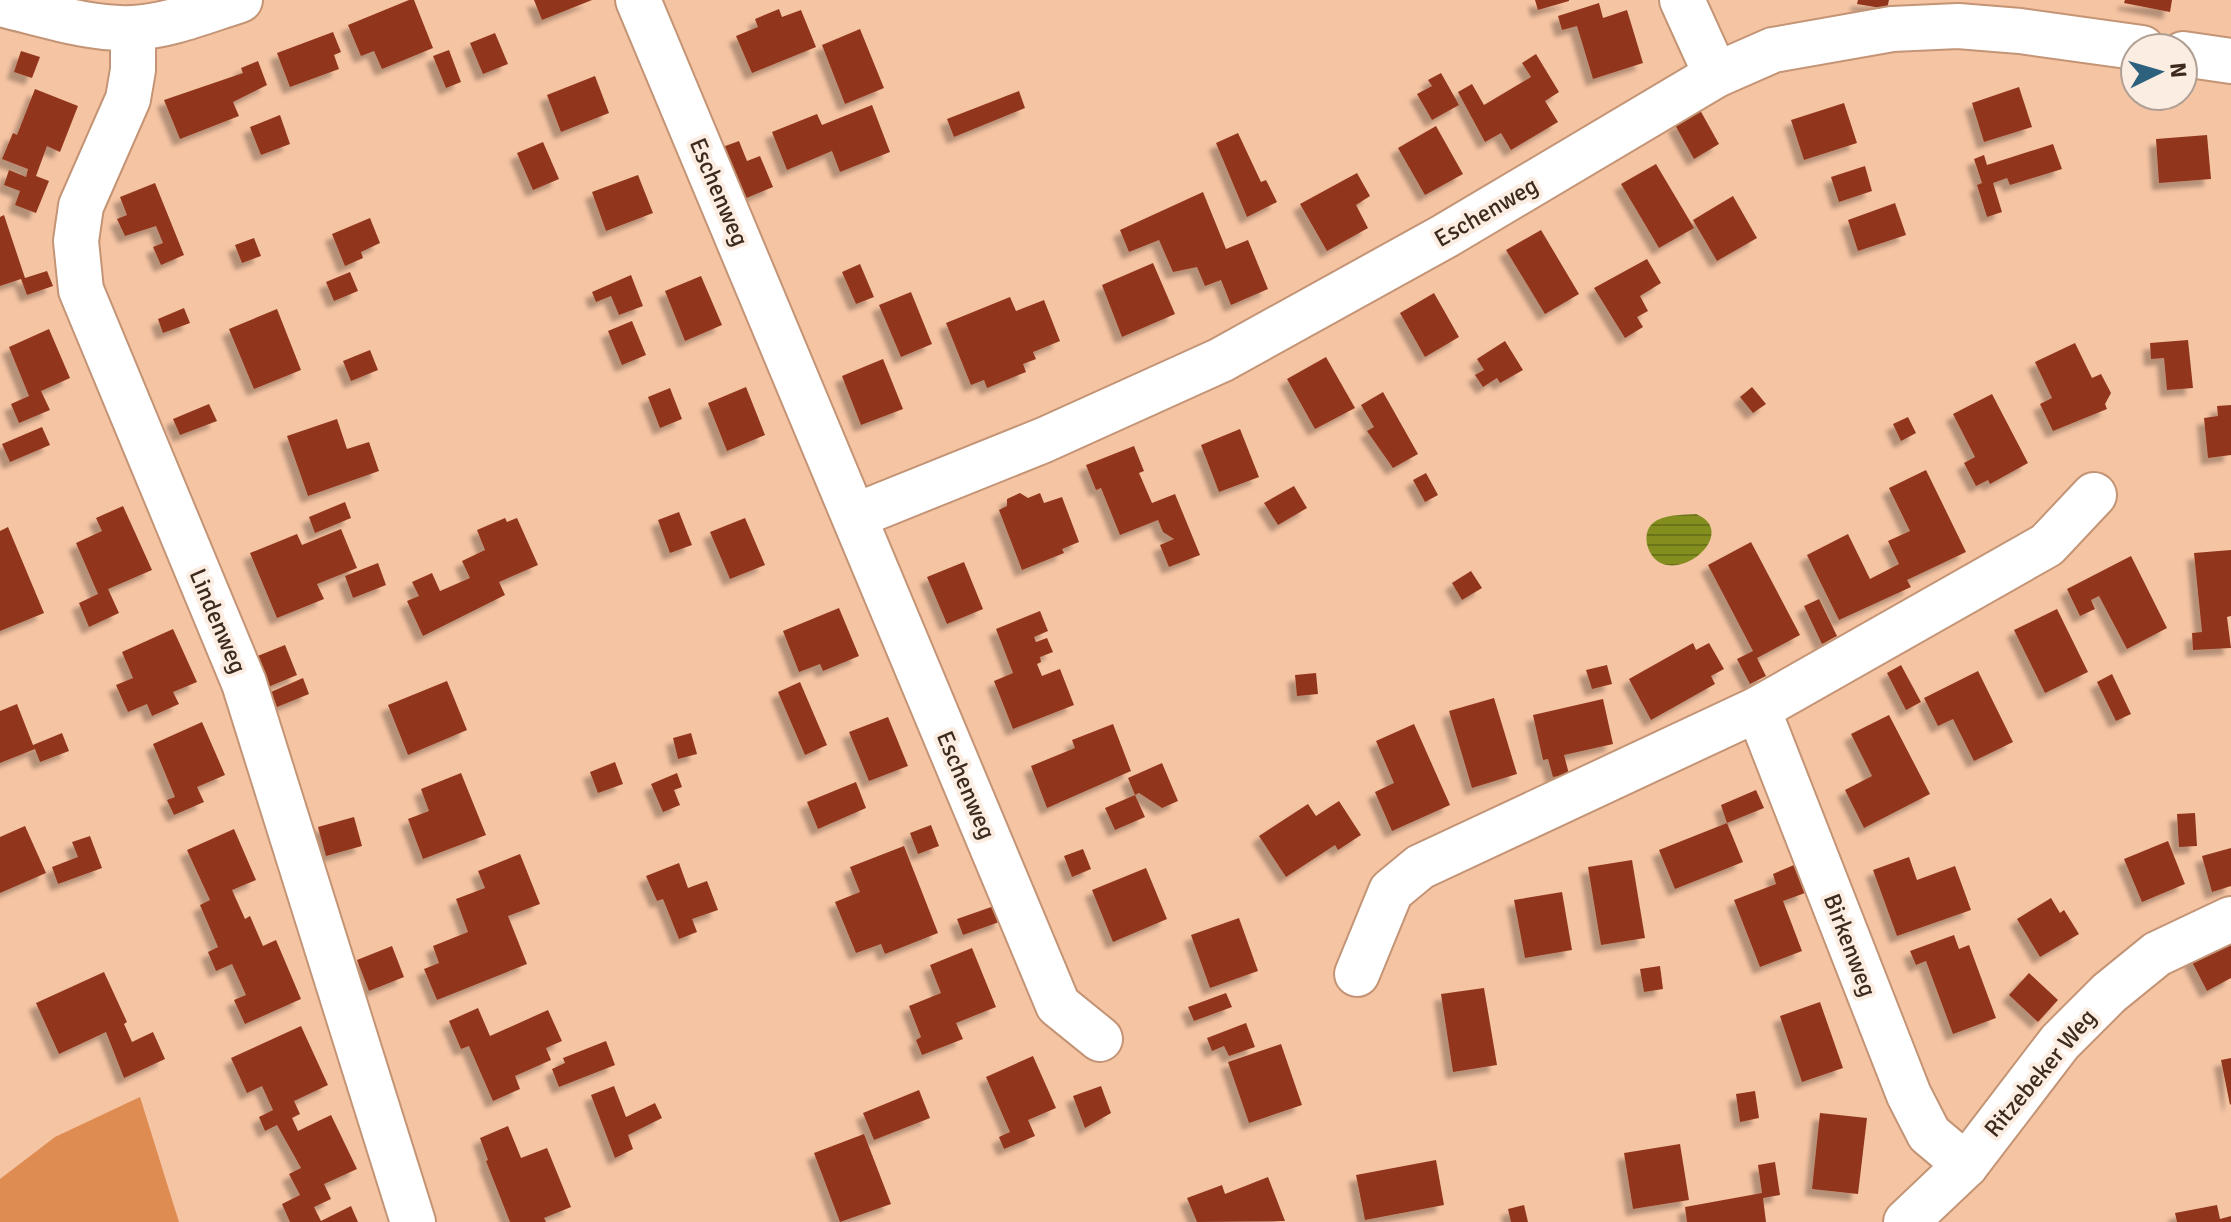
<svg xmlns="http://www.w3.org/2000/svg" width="2231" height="1222" font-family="Signika,sans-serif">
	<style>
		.grass { fill: #de8c51 }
		.water { fill: url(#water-rules) }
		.building { fill: #91361e; filter: url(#shadow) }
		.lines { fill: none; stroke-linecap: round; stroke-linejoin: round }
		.minor-casing { stroke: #c39475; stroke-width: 48 }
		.minor { stroke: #fff; stroke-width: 44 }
		.labels { text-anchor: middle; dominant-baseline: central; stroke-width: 8; stroke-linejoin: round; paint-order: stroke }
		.street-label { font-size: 24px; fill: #3d2a1d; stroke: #fcede3 }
	</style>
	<defs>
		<pattern id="water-rules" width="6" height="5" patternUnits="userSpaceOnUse" patternTransform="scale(2)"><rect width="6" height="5" fill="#838e1e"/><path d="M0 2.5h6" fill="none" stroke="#6c741a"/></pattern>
		<filter id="shadow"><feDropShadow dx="-7" dy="7" stdDeviation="2" flood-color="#0004"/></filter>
	</defs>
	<rect width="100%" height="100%" fill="#f5c4a3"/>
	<path class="grass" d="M140,1097L179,1222H0V1179L55,1137Z"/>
	<path class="water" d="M1696,514C1735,530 1692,574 1663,564C1648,559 1640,534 1653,523C1664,514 1683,515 1696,514Z"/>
	<g class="building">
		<path d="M409,0H414L433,48L382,69L374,51L361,56L348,25Z"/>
		<path d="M534,0H592L542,20Z"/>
		<path d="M1535,0H1569V1L1538,10Z"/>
		<path d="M1858,0H1889L1887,9L1857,4Z"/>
		<path d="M2125,0H2172L2170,12L2124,3Z"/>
		<path d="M1599,3L1603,18L1627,10L1643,63L1593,79L1577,26L1562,30L1558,16Z"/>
		<path d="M779,9L782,17L801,10L816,47L752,73L736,36L758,27L755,19Z"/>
		<path d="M860,29L884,88L845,104L822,45Z"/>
		<path d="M333,32L341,52L334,55L339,69L290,87L277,53Z"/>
		<path d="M495,33L508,64L483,74L470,43Z"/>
		<path d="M449,50L461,82L446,88L433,56Z"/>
		<path d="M21,51L40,57L32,78L14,72Z"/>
		<path d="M1536,54L1559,92L1545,101L1558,122L1511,150L1501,133L1485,142L1458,92L1472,84L1484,105L1531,77L1522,63Z"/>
		<path d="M258,61L267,85L233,102L239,116L180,139L164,100L243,73L241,68Z"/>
		<path d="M1441,73L1459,105L1432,120L1417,94L1432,86L1428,80Z"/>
		<path d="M595,76L609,113L561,132L547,95Z"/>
		<path d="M2019,87L2032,127L1984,142L1972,103Z"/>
		<path d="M35,89L78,106L60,152L47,146L36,176L49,181L36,213L15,205L20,191L4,185L9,170L26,177L28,169L2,159L13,133L17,135Z"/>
		<path d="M1019,91L1025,108L954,137L947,119Z"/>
		<path d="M1844,103L1857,143L1804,160L1791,120Z"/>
		<path d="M872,105L890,152L840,172L832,151L787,170L772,132L817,114L822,125Z"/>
		<path d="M1700,110L1719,144L1694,159L1675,125Z"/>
		<path d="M280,115L290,144L261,155L250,127Z"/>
		<path d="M1436,126L1463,174L1425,195L1398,148Z"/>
		<path d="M1238,133L1261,182L1266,180L1277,202L1247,217L1216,143Z"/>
		<path d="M2207,135L2211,179L2159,183L2156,139Z"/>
		<path d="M739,141L747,161L760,156L773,187L739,201L717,149Z"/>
		<path d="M543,142L559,179L533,190L517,153Z"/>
		<path d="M2053,144L2062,169L2010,185L2007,178L1993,183L2002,212L1987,217L1977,185L1982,183L1974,159L1984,155L1987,165Z"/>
		<path d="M1656,164L1694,228L1659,248L1621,184Z"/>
		<path d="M1865,166L1872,191L1839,202L1831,177Z"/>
		<path d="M1357,173L1370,196L1356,205L1368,228L1327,251L1300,204Z"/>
		<path d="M638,175L653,213L606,231L592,192Z"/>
		<path d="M155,183L184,255L161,265L153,247L163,243L156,226L125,236L117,219L127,215L120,197Z"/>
		<path d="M1203,192L1226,249L1248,240L1268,289L1231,305L1221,280L1205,286L1197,267L1173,272L1159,240L1129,252L1120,230Z"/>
		<path d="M1733,196L1757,238L1717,261L1693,220Z"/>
		<path d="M1895,203L1906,235L1858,251L1848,220Z"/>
		<path d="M4,215L25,278L47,271L53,286L27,295L21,279L0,286V217Z"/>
		<path d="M370,218L380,243L361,252L363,258L345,266L332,234Z"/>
		<path d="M1541,230L1579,294L1545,314L1506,250Z"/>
		<path d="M254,238L261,256L242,263L235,245Z"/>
		<path d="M1647,259L1661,283L1640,296L1648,311L1637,317L1643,327L1625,338L1594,288Z"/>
		<path d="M1153,263L1175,314L1122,337L1102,285Z"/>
		<path d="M860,264L874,297L856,304L842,272Z"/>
		<path d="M350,272L358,291L334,301L326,282Z"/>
		<path d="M631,275L643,306L619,315L611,296L596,302L592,292Z"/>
		<path d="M701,276L722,325L685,341L665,291Z"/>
		<path d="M911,292L932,344L901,357L879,305Z"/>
		<path d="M1434,293L1459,337L1425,357L1400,313Z"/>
		<path d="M1010,297L1016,311L1044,300L1060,341L1033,352L1036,359L1023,364L1026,372L987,388L984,380L971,385L946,323Z"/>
		<path d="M184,308L190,323L163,333L158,319Z"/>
		<path d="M277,309L301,370L254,389L229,329Z"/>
		<path d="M632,321L646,355L622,365L608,331Z"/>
		<path d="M49,329L70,378L41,391L50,410L19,423L11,404L29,396L9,347Z"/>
		<path d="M2188,340L2193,388L2167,390L2164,358L2151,359L2150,343Z"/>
		<path d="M1505,341L1523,370L1500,383L1497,378L1483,387L1475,375L1484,370L1477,359Z"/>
		<path d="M2075,343L2092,378L2101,374L2111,393L2105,404L2107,409L2053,431L2040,404L2052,398L2035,362Z"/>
		<path d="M370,350L378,370L351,381L343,361Z"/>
		<path d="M1326,357L1355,408L1315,429L1287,379Z"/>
		<path d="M883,359L903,409L861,425L842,376Z"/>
		<path d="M746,387L765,435L727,451L708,403Z"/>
		<path d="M1752,387L1766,404L1753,413L1740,397Z"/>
		<path d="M670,388L682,419L660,428L648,397Z"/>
		<path d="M1383,392L1418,454L1393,468L1367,431L1374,427L1361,405Z"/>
		<path d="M1992,394L2028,463L1990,484L1988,480L1976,486L1964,463L1975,457L1953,414Z"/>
		<path d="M209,404L217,421L180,435L173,419Z"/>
		<path d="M2231,405V455L2208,458L2204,418L2218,416L2217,406Z"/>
		<path d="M1908,417L1916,433L1901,441L1893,424Z"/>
		<path d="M337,419L347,449L369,442L379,471L308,496L287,436Z"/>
		<path d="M42,427L50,445L10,462L2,444Z"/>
		<path d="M1240,429L1259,477L1219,492L1201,445Z"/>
		<path d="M1134,446L1144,471L1139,473L1152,503L1175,494L1200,555L1169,567L1160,545L1174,539L1163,532L1158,520L1120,535L1101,488L1096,490L1086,465Z"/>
		<path d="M1926,470L1966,552L1907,580L1911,587L1839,620L1807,555L1848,534L1870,579L1899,564L1888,541L1910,531L1889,488Z"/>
		<path d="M1426,473L1438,495L1425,502L1413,480Z"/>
		<path d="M1294,486L1307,508L1278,525L1264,503Z"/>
		<path d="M1020,493L1028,498L1040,493L1044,503L1062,497L1079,542L1062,549L1064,553L1022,570L999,510L1007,506V499Z"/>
		<path d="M345,502L351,518L315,533L309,517Z"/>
		<path d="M123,506L152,570L108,589L119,613L89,627L79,603L98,594L76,543L102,531L96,518Z"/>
		<path d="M679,512L692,545L670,553L658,520Z"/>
		<path d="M505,518L507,522L517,518L538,565L499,582L505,595L423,636L407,601L419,596L412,582L432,573L440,591L470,578L462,561L485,550L477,530Z"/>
		<path d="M745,518L765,565L730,579L710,532Z"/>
		<path d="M8,527L44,613L0,631V531Z"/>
		<path d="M341,529L357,568L317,584L324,599L277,618L250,553L297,534L302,545Z"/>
		<path d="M1751,542L1800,635L1757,658L1766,676L1750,684L1737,659L1753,651L1708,565Z"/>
		<path d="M2231,550V616L2227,617L2231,648L2193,650L2192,633L2202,632L2194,553Z"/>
		<path d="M2131,556L2167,628L2127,649L2099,596L2091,600L2095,609L2080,616L2067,589Z"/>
		<path d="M964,562L983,609L947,624L927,577Z"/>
		<path d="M378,563L386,585L353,598L345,576Z"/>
		<path d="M1471,571L1482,588L1462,600L1452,583Z"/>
		<path d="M1819,599L1837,636L1822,644L1804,606Z"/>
		<path d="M839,608L859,656L823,671L820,664L799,672L783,631Z"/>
		<path d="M2057,609L2088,672L2045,693L2014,630Z"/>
		<path d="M1040,611L1048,631L1034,637L1036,642L1047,638L1053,652L1040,657L1041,662L1037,664L1042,676L1060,669L1074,705L1013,729L994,681L1013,673L996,629Z"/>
		<path d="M173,629L197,682L173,692L179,704L152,716L147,704L128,712L116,685L133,678L122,652Z"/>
		<path d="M1693,643L1696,650L1709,643L1724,669L1711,676L1715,684L1651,720L1629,679Z"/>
		<path d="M285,645L297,675L268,687L255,657Z"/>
		<path d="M1607,665L1612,684L1592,689L1586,670Z"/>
		<path d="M1901,665L1921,702L1906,710L1887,673Z"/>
		<path d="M1978,671L2013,742L1974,761L1953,719L1938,726L1924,698Z"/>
		<path d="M1316,673L1318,694L1297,696L1295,675Z"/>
		<path d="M2112,674L2131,714L2116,721L2097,682Z"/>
		<path d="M303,678L309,694L277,707L271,692Z"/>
		<path d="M447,681L467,730L408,755L388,705Z"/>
		<path d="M800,682L827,745L805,755L778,692Z"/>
		<path d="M1494,698L1517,774L1472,788L1449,711Z"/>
		<path d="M1603,699L1613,744L1564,755L1569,774L1553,777L1548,759L1543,760L1533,715Z"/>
		<path d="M17,704L33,745L62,733L69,751L40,762L35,749L0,763V711Z"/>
		<path d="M1889,715L1930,794L1864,828L1845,790L1872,776L1851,734Z"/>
		<path d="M888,717L908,766L869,781L849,732Z"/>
		<path d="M202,722L225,775L197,787L204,802L174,815L167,800L175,797L153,744Z"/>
		<path d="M1113,724L1131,771L1047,808L1031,766L1075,748L1072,740Z"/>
		<path d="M1414,724L1450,805L1392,831L1375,792L1394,783L1376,741Z"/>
		<path d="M691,733L697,754L678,759L673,738Z"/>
		<path d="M615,762L623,784L598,793L590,772Z"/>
		<path d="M1162,763L1178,801L1162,808L1139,793L1135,795L1145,817L1115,830L1105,808L1135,795L1128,778Z"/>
		<path d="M461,773L486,835L423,859L408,819L429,811L421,789Z"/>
		<path d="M677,773L682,787L674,790L680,805L663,812L651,784Z"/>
		<path d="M856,782L866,808L818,829L807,802Z"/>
		<path d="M1756,790L1764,808L1727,823L1743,862L1675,889L1659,850L1727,823L1721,805Z"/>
		<path d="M1339,801L1361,835L1338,850L1335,845L1286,877L1259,836L1308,804L1316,816Z"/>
		<path d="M2195,813L2197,846L2179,847L2177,814Z"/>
		<path d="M354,817L362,846L326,856L318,827Z"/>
		<path d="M931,825L939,846L918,854L910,833Z"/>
		<path d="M25,826L46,873L0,893V837Z"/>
		<path d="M234,829L256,880L232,890L245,919L250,916L263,946L276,940L301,999L245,1024L234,1000L246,995L232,964L216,971L208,952L218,947L200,905L210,900L187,850Z"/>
		<path d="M90,836L102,868L58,884L52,867L78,857L72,842Z"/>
		<path d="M2168,841L2185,884L2142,902L2124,859Z"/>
		<path d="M904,846L938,933L885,954L881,944L856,953L835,902L860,892L850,867Z"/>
		<path d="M2231,848V886L2212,892L2202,856Z"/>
		<path d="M1083,849L1091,869L1072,877L1064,856Z"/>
		<path d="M520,854L540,904L508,916L527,964L437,1000L424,969L439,963L433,946L468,932L456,899L485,888L478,871Z"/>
		<path d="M1909,857L1917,880L1955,866L1971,910L1897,936L1873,870Z"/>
		<path d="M1632,860L1645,938L1601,945L1588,867Z"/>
		<path d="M679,863L688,888L707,881L718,910L692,919L697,932L679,939L663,899L657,901L646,876Z"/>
		<path d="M1794,865L1805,893L1783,901L1802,951L1760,967L1734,900L1776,884L1773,874Z"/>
		<path d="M1146,868L1167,919L1113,942L1092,890Z"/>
		<path d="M1562,892L1572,950L1525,958L1514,900Z"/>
		<path d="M2051,898L2060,913L2064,910L2079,934L2040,957L2017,919Z"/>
		<path d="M997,905L1002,921L963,935L957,919Z"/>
		<path d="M1239,918L1258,971L1210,988L1191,935Z"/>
		<path d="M1954,935L1959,949L1969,945L1996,1018L1953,1034L1926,961L1916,965L1910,951Z"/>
		<path d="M2231,939V978L2207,991L2190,958Z"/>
		<path d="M392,946L404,977L369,991L357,960Z"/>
		<path d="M972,948L996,1007L956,1023L963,1039L922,1055L916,1040L921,1037L909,1006L941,993L930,965Z"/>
		<path d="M1660,966L1663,989L1644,992L1640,969Z"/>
		<path d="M104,972L127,1022L124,1024L132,1042L153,1032L165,1059L124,1078L106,1032L59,1054L36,1003Z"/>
		<path d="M2029,973L2058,1000L2038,1022L2009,995Z"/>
		<path d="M1484,988L1497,1065L1453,1072L1441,994Z"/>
		<path d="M1226,993L1232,1007L1194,1021L1188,1007Z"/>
		<path d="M1820,1002L1843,1068L1802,1082L1780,1016Z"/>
		<path d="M478,1008L490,1036L548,1010L562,1041L546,1048L551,1060L515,1076L520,1089L493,1101L469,1046L461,1049L449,1021Z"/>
		<path d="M1246,1023L1255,1047L1229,1056L1224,1046L1212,1051L1207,1038Z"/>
		<path d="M301,1026L328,1085L294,1101L300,1114L292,1118L298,1131L331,1115L357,1169L324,1184L331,1199L314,1207L321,1221L351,1206L358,1222H290L282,1204L300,1195L289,1174L301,1168L277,1125L265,1131L259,1117L273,1110L262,1086L247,1093L231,1058Z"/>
		<path d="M606,1041L615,1065L559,1087L552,1069L565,1063L563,1058Z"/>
		<path d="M1281,1044L1302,1105L1249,1123L1228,1062Z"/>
		<path d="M1033,1056L1056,1108L1028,1120L1035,1136L1004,1149L999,1137L1010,1132L986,1077Z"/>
		<path d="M2231,1058V1104L2230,1105L2221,1060Z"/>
		<path d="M614,1086L626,1117L655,1103L662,1118L628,1135L633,1149L615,1158L591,1095Z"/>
		<path d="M1101,1086L1111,1113L1085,1128L1073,1096Z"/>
		<path d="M919,1090L930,1118L874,1140L863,1113Z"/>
		<path d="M1755,1091L1759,1118L1740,1122L1736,1094Z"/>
		<path d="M1820,1113L1867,1118L1858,1194L1812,1189Z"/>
		<path d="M508,1126L521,1158L547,1148L571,1207L544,1218L546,1222H510L486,1161L488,1160L480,1138Z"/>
		<path d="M864,1134L891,1204L840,1222L814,1153Z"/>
		<path d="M1680,1144L1689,1200L1633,1209L1624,1153Z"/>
		<path d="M1436,1160L1444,1205L1365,1220L1356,1175Z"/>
		<path d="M1775,1162L1780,1195L1763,1198L1766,1222H1687L1685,1207L1762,1193L1758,1165Z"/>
		<path d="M1268,1177L1285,1221L1197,1222L1187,1198L1222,1185L1225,1194Z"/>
		<path d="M1524,1205L1528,1222H1511L1508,1209Z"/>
		<path d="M2217,1205L2220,1219L2231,1216V1222H2177L2175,1213Z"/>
	</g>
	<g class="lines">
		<defs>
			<g id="minor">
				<path d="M638,0L1058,1005L1100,1039"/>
				<path d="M1682,0L1716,75"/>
				<path d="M0,4C43,14 89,30 133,28C170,26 205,11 240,0"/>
				<path d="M133,28V70L128,99L81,206L76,241L81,290L244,683L413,1222"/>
				<path d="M2183,54L2231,61"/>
				<path d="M855,516L1044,440L1221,360L1445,236L1716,75L1773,50L1892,29L1958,26L2020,31L2142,48"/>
				<path d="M1758,709L1909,1095L1929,1134L1966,1165"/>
				<path d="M1357,974L1391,891L1420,867L1758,709L2047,545L2094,495"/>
				<path d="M1906,1222L1966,1165L2060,1042L2109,993L2157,954L2231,919"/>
			</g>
		</defs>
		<use href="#minor" class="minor-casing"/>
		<use href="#minor" class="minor"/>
	</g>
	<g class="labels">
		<g class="street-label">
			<text transform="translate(719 192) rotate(67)">Eschenweg</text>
			<text transform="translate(1486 212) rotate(-30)">Eschenweg</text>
			<text transform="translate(218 621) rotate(67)">Lindenweg</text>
			<text transform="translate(966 785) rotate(67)">Eschenweg</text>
			<text transform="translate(1850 945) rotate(69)">Birkenweg</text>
			<text transform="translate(2040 1073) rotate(-50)">Ritzebeker Weg</text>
		</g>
	</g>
	<g transform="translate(2159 72) rotate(85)"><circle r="38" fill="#fcede3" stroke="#b09f94" stroke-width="2"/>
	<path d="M0-6L14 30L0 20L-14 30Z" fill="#2d617e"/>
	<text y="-12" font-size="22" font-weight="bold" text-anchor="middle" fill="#3d2a1d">N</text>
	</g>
</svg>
